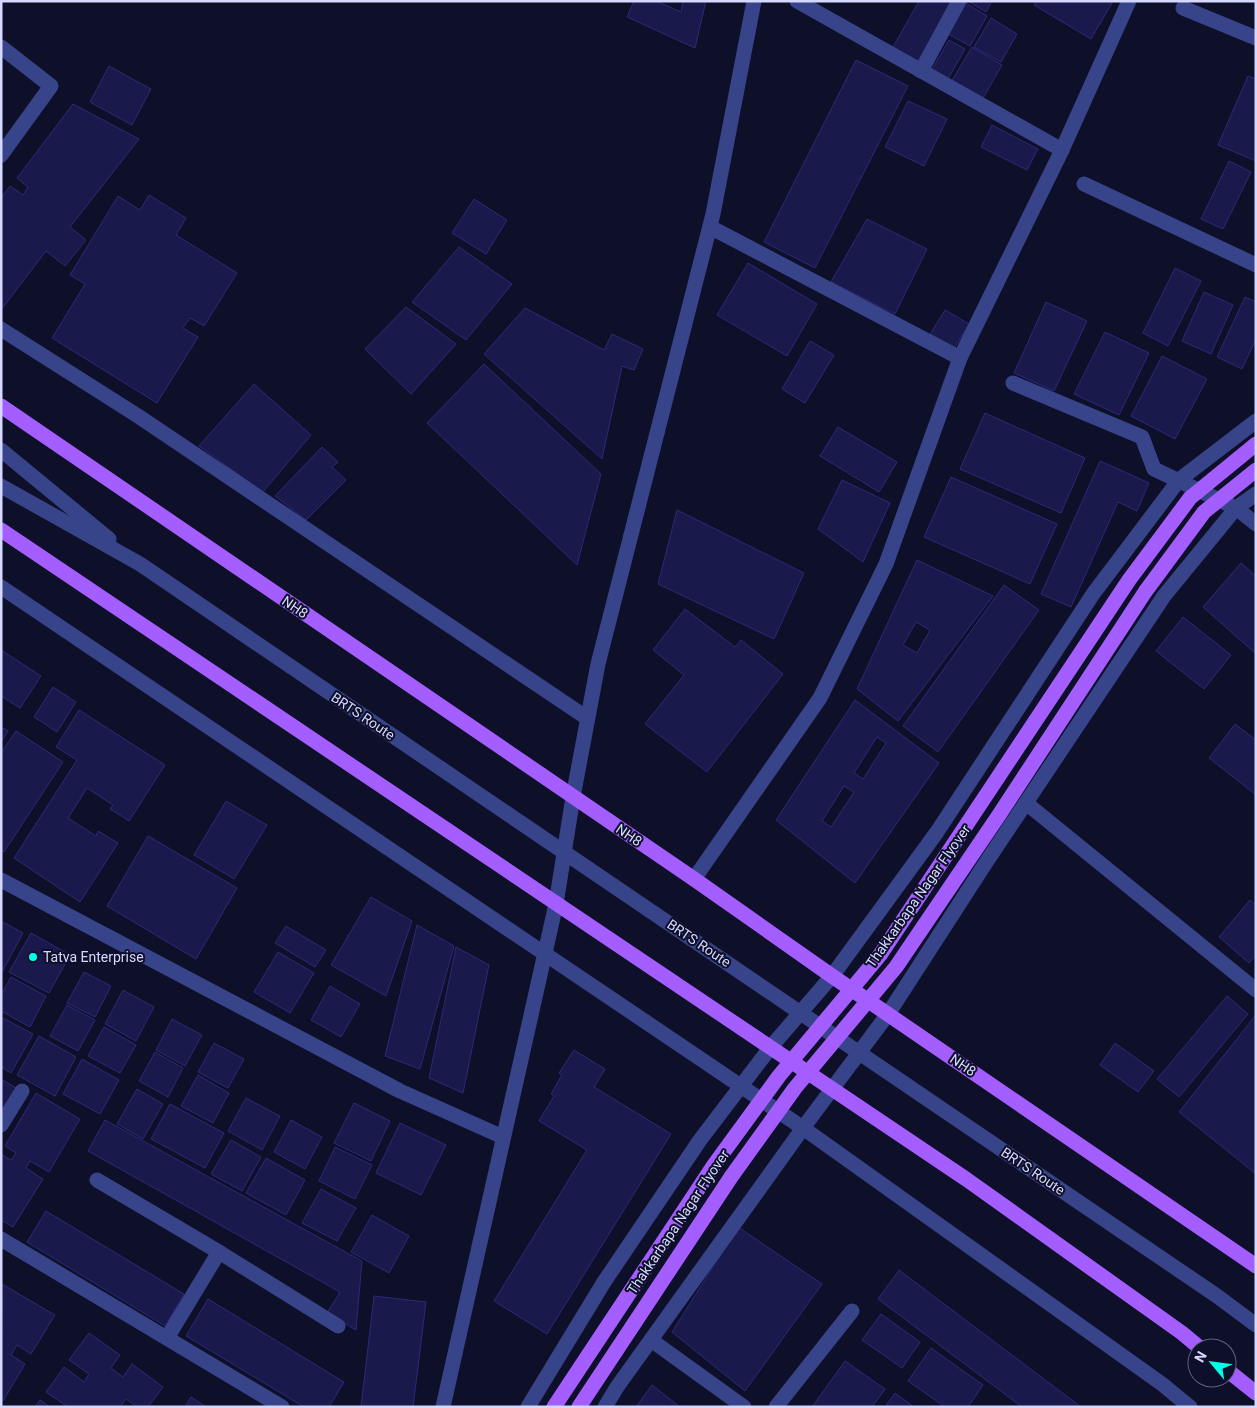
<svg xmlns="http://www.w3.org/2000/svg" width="1257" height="1408" font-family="Roboto,sans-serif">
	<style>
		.building { fill: #1a194b; stroke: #2b2a78; fill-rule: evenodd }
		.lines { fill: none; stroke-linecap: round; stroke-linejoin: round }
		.minor { stroke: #37448a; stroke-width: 15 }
		.major { stroke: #a45dff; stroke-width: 15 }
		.major-bridge { stroke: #a45dff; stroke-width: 15 }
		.poi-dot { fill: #02ffe8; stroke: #0e0f29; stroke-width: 2 }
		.labels { text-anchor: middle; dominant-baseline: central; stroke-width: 4; stroke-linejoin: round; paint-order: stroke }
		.street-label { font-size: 14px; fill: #d6d9ff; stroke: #0e0f29 }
		.poi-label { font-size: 14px; fill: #d6d9ff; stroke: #0e0f29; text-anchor: start }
	</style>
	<rect width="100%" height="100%" fill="#0e0f29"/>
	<g class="building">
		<path d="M634,1H656L681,12L683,1H706L695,48L627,17Z"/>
		<path d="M919,1H955L919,64L892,49Z"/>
		<path d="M968,1H992L986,12Z"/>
		<path d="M1036,1H1109L1112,3L1091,39L1034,5Z"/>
		<path d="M964,2L987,16L970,46L946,33Z"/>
		<path d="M991,18L1017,34L1001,62L974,47Z"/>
		<path d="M949,40L965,49L947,81L931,71Z"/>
		<path d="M972,47L1002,65L982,100L951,82Z"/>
		<path d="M856,60L908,86L815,268L764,242Z"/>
		<path d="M109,66L151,89L132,125L90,102Z"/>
		<path d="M1248,76L1256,79V161L1218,145Z"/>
		<path d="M908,101L947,119L924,166L885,147Z"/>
		<path d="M73,104L139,139L70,227L86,240L65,266L46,251L1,310V198L10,186L23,195L28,187L17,178Z"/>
		<path d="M992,125L1038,149L1027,170L981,147Z"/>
		<path d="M1229,161L1251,172L1223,229L1201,219Z"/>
		<path d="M149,195L186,218L176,235L237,273L204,326L190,318L183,328L198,337L157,403L52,338L85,284L70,275L118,196L140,210Z"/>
		<path d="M474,199L507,220L486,254L452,233Z"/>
		<path d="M867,219L927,249L895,314L831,282Z"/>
		<path d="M459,247L512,284L466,340L412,302Z"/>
		<path d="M748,263L817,304L787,356L717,315Z"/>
		<path d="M1175,268L1201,281L1168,346L1143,333Z"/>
		<path d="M1204,292L1233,305L1211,354L1182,341Z"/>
		<path d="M1245,297L1256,302V339L1242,369L1217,357Z"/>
		<path d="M1046,302L1087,321L1054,391L1014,373Z"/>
		<path d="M406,307L456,344L411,394L365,349Z"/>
		<path d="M525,308L604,350L612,334L643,349L634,370L622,366L602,459L484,354Z"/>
		<path d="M945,310L969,324L953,350L929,336Z"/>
		<path d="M1105,332L1149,353L1119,415L1074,394Z"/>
		<path d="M810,341L834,355L805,403L782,389Z"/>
		<path d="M1162,356L1207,379L1175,439L1131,416Z"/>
		<path d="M484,364L601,474L577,565L427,423Z"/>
		<path d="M254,384L311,435L263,492L199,446Z"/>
		<path d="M985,413L1085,458L1061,513L960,469Z"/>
		<path d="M838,427L897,462L879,492L820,456Z"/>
		<path d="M322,447L338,462L332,467L346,480L306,520L275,496Z"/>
		<path d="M1100,461L1149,483L1137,511L1118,502L1071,607L1041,594Z"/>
		<path d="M951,477L1057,524L1030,584L924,537Z"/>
		<path d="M842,480L890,503L863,562L818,529Z"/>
		<path d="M677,510L804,573L774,639L658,584Z"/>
		<path d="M917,560L993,596L898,721L857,689ZM916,622L930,630L917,653L903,645Z"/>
		<path d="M1241,563L1256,576V654L1203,607Z"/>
		<path d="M1004,585L1039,610L938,752L903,726Z"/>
		<path d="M685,609L735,647L741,640L783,674L707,772L645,724L684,675L653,650Z"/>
		<path d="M1183,617L1231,655L1204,689L1156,651Z"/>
		<path d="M1,650L41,676L20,708L1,696Z"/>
		<path d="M53,687L76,702L57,732L34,717Z"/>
		<path d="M855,700L939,763L855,883L776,820ZM877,737L886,743L863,779L854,773ZM844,786L854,792L831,827L822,821Z"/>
		<path d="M79,710L165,765L129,821L110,809L113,805L87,788L68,818L96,836L98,831L118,843L80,902L14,858L77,760L56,747Z"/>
		<path d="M1235,724L1256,740V795L1209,758Z"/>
		<path d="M1,727L8,731L1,742Z"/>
		<path d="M16,731L63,762L4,852L1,850V753Z"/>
		<path d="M226,801L267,825L234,879L194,855Z"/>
		<path d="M148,836L237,888L196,959L107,906Z"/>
		<path d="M371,897L412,921L386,996L331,965Z"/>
		<path d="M1250,900L1256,905V955L1249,963L1219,937Z"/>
		<path d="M1,921L23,933L1,974Z"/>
		<path d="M417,925L454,946L420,1069L385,1056Z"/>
		<path d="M286,926L326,950L315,967L275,943Z"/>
		<path d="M31,933L70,955L49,993L9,972Z"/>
		<path d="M456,947L489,965L463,1093L429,1078Z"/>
		<path d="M278,952L314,973L290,1013L254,992Z"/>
		<path d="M84,972L111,986L95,1017L67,1003Z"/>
		<path d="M11,977L46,996L30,1027L1,1011V995Z"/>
		<path d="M330,986L360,1004L341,1037L311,1020Z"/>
		<path d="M123,990L154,1007L136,1041L105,1024Z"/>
		<path d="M1227,996L1248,1014L1179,1097L1157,1079Z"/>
		<path d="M67,1005L95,1020L78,1051L50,1036Z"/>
		<path d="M1255,1016L1256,1017V1174L1179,1112Z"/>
		<path d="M1,1017L33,1034L11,1073L1,1067Z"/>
		<path d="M172,1019L202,1035L185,1066L156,1050Z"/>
		<path d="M104,1027L136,1045L120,1073L88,1056Z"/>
		<path d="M39,1036L76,1057L55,1096L17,1075Z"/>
		<path d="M214,1043L244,1059L228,1088L198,1072Z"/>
		<path d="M1115,1043L1154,1071L1138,1092L1100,1065Z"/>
		<path d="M574,1050L605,1069L594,1087L671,1134L547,1334L494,1301L587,1150L539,1121L554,1096L551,1094L562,1075L559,1073Z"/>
		<path d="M155,1052L183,1068L168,1097L139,1081Z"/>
		<path d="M82,1059L119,1080L100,1114L63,1094Z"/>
		<path d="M198,1075L229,1093L213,1123L181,1106Z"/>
		<path d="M1,1079L18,1089L1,1118Z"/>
		<path d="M137,1089L163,1104L143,1139L117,1124Z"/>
		<path d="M36,1093L80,1119L49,1172L30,1161L26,1168L43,1179L13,1227L1,1220V1154L11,1160L16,1153L5,1146Z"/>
		<path d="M246,1098L280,1116L262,1150L228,1131Z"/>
		<path d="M354,1103L390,1121L371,1161L334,1143Z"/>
		<path d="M170,1104L224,1133L205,1168L151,1139Z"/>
		<path d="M105,1120L362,1261L356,1330L327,1313L340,1292L88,1151Z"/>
		<path d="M291,1120L322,1137L305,1169L274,1152Z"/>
		<path d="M400,1123L446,1145L421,1195L376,1173Z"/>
		<path d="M231,1140L261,1157L242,1191L211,1174Z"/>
		<path d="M335,1147L372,1165L355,1199L319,1181Z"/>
		<path d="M266,1158L305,1180L286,1215L246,1193Z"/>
		<path d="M321,1189L356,1208L337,1241L302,1223Z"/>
		<path d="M46,1211L184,1294L165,1326L27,1242Z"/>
		<path d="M372,1215L409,1236L389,1273L351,1252Z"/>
		<path d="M738,1227L822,1284L745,1391L672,1332Z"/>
		<path d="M899,1270L1081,1407H1022L878,1299Z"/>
		<path d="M2,1284L55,1315L31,1354L17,1345L11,1355L25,1364L3,1401L1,1400Z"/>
		<path d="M374,1296L426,1302L413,1407H361Z"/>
		<path d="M208,1299L344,1382L329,1407H304L186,1336Z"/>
		<path d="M881,1314L920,1342L902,1368L862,1340Z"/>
		<path d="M89,1333L120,1355L111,1368L123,1377L132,1364L163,1387L148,1407H137L126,1399L120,1407H63L65,1405L46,1392L64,1367L84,1382L89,1374L69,1360Z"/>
		<path d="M931,1348L983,1385L968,1407H945L908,1381Z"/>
		<path d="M845,1361L885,1389L872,1407H812Z"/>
		<path d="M652,1385L680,1407H636Z"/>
		<path d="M895,1393L914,1407H885Z"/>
		<path d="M191,1397L206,1407H185Z"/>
		<path d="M40,1400L50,1407H35Z"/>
	</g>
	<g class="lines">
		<g class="minor">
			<path d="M797,1L1062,150"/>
			<path d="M1183,8L1256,38"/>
			<path d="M1,47L51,86L1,155"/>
			<path d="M921,71L959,1"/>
			<path d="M1084,184L1256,265"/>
			<path d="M710,227L960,358"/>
			<path d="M1,329L138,416L587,718"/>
			<path d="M1013,383L1142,437L1154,469L1236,508L1256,524"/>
			<path d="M1,450L109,539"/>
			<path d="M1,486L140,564L1217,1296L1256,1325"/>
			<path d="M1,587L803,1128L1162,1384L1190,1407"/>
			<path d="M1026,803L1256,990"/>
			<path d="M694,879L820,698L886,564L960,358L1062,150L1129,1"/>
			<path d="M1,880L400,1091L503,1137"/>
			<path d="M1,1125L22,1091"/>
			<path d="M97,1180L219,1252L338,1326"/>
			<path d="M1,1239L282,1407"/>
			<path d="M167,1338L219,1252"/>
			<path d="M651,1340L744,1407"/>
			<path d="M443,1407L556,904L573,797L598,664L713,214L754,1"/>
			<path d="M528,1407L604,1282L700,1140L770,1048L832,976L937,832L1093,594L1179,480L1256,421"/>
			<path d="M605,1407L617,1387L803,1128L888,1014L985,864L1164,596L1236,508L1256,494"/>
			<path d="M776,1407L852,1311"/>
		</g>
		<g class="major">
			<path d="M1,406L694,879L832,976L1256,1266"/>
			<path d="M1,530L966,1179L1182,1333L1200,1348"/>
			<path d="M1227,1370L1256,1393"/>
		</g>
		<g class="major-bridge">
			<path d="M554,1407L714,1165L779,1076L880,955L1129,580L1190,498L1256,444"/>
			<path d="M579,1407L731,1177L795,1088L896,967L999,815L1145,592L1204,512L1256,470"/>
		</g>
	</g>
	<circle class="poi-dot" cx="33" cy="957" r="5"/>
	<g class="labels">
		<g class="street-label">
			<text transform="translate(295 607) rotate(34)">NH8</text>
			<text transform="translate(363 716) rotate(34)">BRTS Route</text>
			<text transform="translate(629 835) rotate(34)">NH8</text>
			<text transform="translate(918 896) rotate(-55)">Thakkarbapa Nagar Flyover</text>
			<text transform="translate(699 943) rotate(34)">BRTS Route</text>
			<text transform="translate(963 1065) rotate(34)">NH8</text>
			<text transform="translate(1033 1171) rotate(34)">BRTS Route</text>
			<text transform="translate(678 1222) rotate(-56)">Thakkarbapa Nagar Flyover</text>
		</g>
		<g class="poi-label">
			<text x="43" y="957">Tatva Enterprise</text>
		</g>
	</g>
	<rect width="1257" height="1408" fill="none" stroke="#d6d9ff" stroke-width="5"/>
	<g transform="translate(1212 1363) rotate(299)"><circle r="24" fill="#0e0f29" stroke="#5e607f"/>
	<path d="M0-4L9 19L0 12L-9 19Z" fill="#02ffe8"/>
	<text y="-8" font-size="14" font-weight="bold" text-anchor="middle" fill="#d6d9ff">N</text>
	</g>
</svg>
